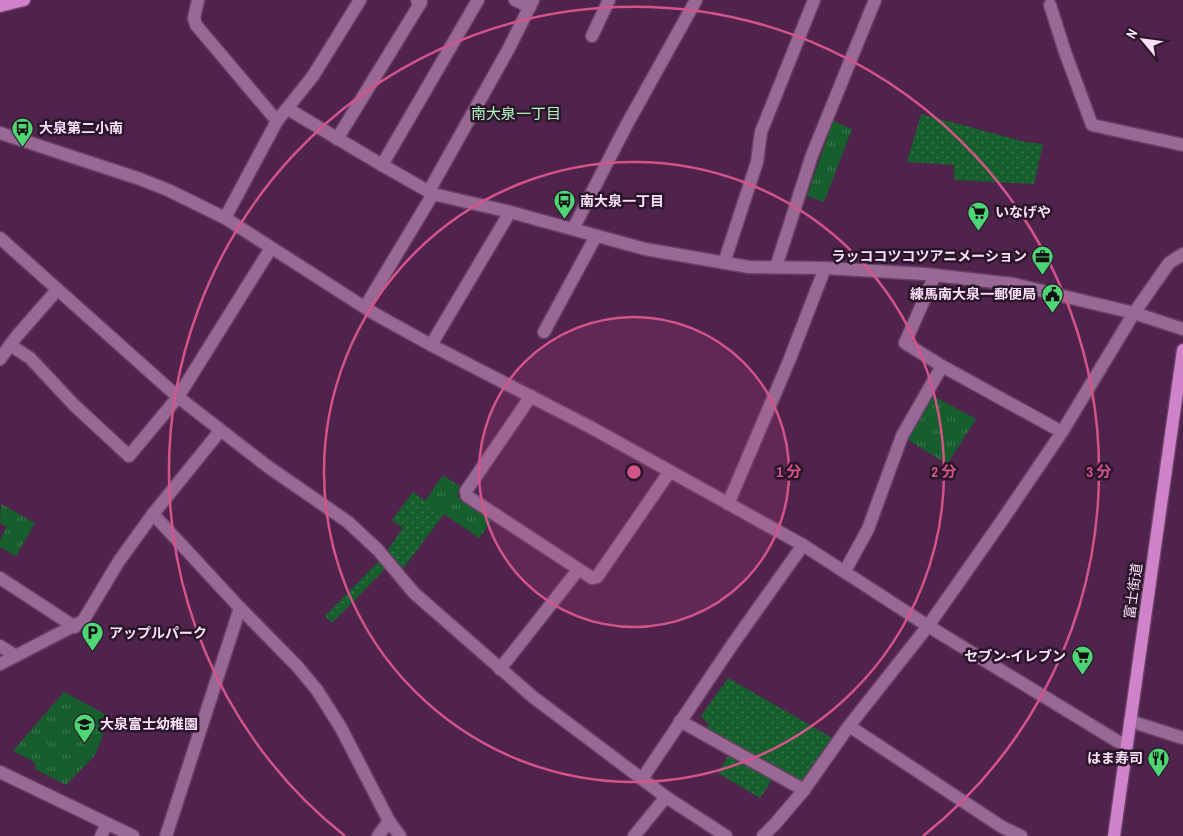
<svg xmlns="http://www.w3.org/2000/svg" width="1183" height="836" font-family="'Archivo Narrow','Noto Sans JP',sans-serif">
	<style>
		.grass { fill: url(#grass-dots) }
		.park { fill: url(#park-tufts) }
		.lines { fill: none; stroke-linecap: round; stroke-linejoin: round }
		.minor-casing { stroke: #684065; stroke-width: 15 }
		.major-casing { stroke: #684065; stroke-width: 15 }
		.minor { stroke: #996895; stroke-width: 12 }
		.major { stroke: #d082ca; stroke-width: 12 }
		.ring { fill: none; stroke: #d3548a; stroke-width: 2.5 }
		.labels { text-anchor: middle; dominant-baseline: central; stroke-width: 5; stroke-linejoin: round; paint-order: stroke }
		.poi-label { font-size: 14px; font-weight: bold; fill: #fbdff8; stroke: #2a1629; text-anchor: start }
		.street-label { font-size: 14px; fill: #fbdff8; stroke: #2a1629 }
		.neighbourhood-label { font-size: 15px; fill: #b4f7c0; stroke: #2a1629 }
		.centre { fill: #d3548a; stroke: #2a1629; stroke-width: 2.5 }
		.ring-label { font-size: 15px; text-anchor: middle; font-weight: bold; fill: #d3548a; stroke: #2a1629; stroke-width: 5; stroke-linejoin: round; paint-order: stroke }
	</style>
	<defs>
		<pattern id="grass-dots" width="8" height="8" patternUnits="userSpaceOnUse" patternTransform="scale(1.25)"><rect width="8" height="8" fill="#165f2d"/><path d="M2 2h.1M6 6h.1" fill="none" stroke="#39764c" stroke-width="1.8" stroke-linecap="round"/></pattern>
		<pattern id="park-tufts" width="24" height="20" patternUnits="userSpaceOnUse" patternTransform="scale(1.25)"><rect width="24" height="20" fill="#165f2d"/><path d="M3 7l-1-3M5 7V3M7 7l1-3M15 17l-1-3M17 17v-4M19 17l1-3" fill="none" stroke="#39764c"/></pattern>
	</defs>
	<rect width="100%" height="100%" fill="#50234d"/>
	<g class="grass">
		<path d="M921,114L1025,142L1043,144L1034,184L954,180V165L907,162Z"/>
		<path d="M413,492L444,514L402,570L386,552L403,528L392,520Z"/>
		<path d="M379,561L385,569L332,623L325,616Z"/>
		<path d="M728,678L834,739L802,783L706,730L709,725L701,716Z"/>
		<path d="M734,755L773,779L760,798L718,773L728,756Z"/>
	</g>
	<g class="park">
		<path d="M833,121L852,129L824,202L807,196Z"/>
		<path d="M933,396L976,419L947,464L907,439Z"/>
		<path d="M443,475L462,488L457,496L492,520L479,538L425,501Z"/>
		<path d="M1,504L35,523L16,556L0,547V540L7,527L0,523Z"/>
		<path d="M64,692L110,717L95,755L66,785L35,769L36,765L31,760L13,751Z"/>
	</g>
	<g class="lines">
		<defs>
			<g id="minor">
				<path d="M198,0L194,18L196,25L277,121"/>
				<path d="M515,0L530,7"/>
				<path d="M1050,5L1065,52L1092,125L1183,145"/>
				<path d="M592,36L609,0"/>
				<path d="M288,109L382,165L433,194L510,212L645,249L749,267L825,268L925,274L1013,284L1134,313L1183,329"/>
				<path d="M0,133L140,179L168,190L225,218L375,314L431,345L592,428L803,545L928,626L1117,741L1126,745"/>
				<path d="M337,139L421,2L417,0"/>
				<path d="M382,165L478,0"/>
				<path d="M429,191L508,50L533,0"/>
				<path d="M225,218L277,121L313,76L360,0"/>
				<path d="M573,229L626,126L696,0"/>
				<path d="M0,238L178,397L267,466L348,522L378,550L414,593L533,697L666,797L726,836"/>
				<path d="M724,263L757,162L761,132L814,0"/>
				<path d="M776,267L812,155L875,0"/>
				<path d="M935,275L905,343L942,366L1062,432"/>
				<path d="M365,307L433,194"/>
				<path d="M544,332L596,236"/>
				<path d="M10,345L30,358L74,405L129,456L178,397L271,248"/>
				<path d="M431,345L510,212"/>
				<path d="M0,359L16,337L57,290"/>
				<path d="M531,396L466,491L467,496L592,578L597,577L670,471"/>
				<path d="M728,504L789,361L825,268"/>
				<path d="M153,514L240,608L297,666L317,690L341,728L389,821L400,836"/>
				<path d="M845,571L868,529L902,436L942,366"/>
				<path d="M0,578L75,627"/>
				<path d="M0,646L16,656"/>
				<path d="M0,664L83,621L119,561L153,514L220,431"/>
				<path d="M500,669L578,570"/>
				<path d="M680,721L804,790"/>
				<path d="M1130,721L1183,738"/>
				<path d="M849,726L1002,827L1021,836"/>
				<path d="M0,772L133,836"/>
				<path d="M642,779L732,645L803,545"/>
				<path d="M101,836L107,824"/>
				<path d="M166,836L240,608"/>
				<path d="M378,836L389,821"/>
				<path d="M634,836L666,797"/>
				<path d="M763,836L775,824L804,790L849,726L928,626L1001,522L1062,432L1134,313L1169,263L1183,254"/>
			</g>
			<g id="major">
				<path d="M0,6L24,0"/>
				<path d="M1114,836L1183,350"/>
			</g>
		</defs>
		<use href="#minor" class="minor-casing"/>
		<use href="#major" class="major-casing"/>
		<use href="#minor" class="minor"/>
		<use href="#major" class="major"/>
	</g>
	<circle cx="634" cy="472" r="155" fill="#d3548a" fill-opacity=".12"/>
	<g class="ring">
		<circle cx="634" cy="472" r="155"/>
		<circle cx="634" cy="472" r="310"/>
		<path d="M345 836A465 465 0 1 1 923 836"/>
	</g>
	<defs>
		<symbol id="bus-pin" viewBox="-11 -11 22 30"><path d="M0 17L-7.5 6A9.5 9.5 0 1 1 7.5 6Z" fill="#4ed675" stroke="#2a1629"/><path d="M-5-6H5V4H4V6H2V4H-2V6H-4V4H-5ZM-3.5-4V0h7V-4ZM-3.5 1.2v1.5H-2V1.2ZM2 1.2v1.5H3.5V1.2Z" fill="#111"/></symbol>
		<symbol id="supermarket-pin" viewBox="-11 -11 22 30"><path d="M0 17L-7.5 6A9.5 9.5 0 1 1 7.5 6Z" fill="#4ed675" stroke="#2a1629"/><path d="M-6-5.5h2.5l.6 2H6L4.5 2H-2.5L-4.4-4H-6ZM-1.5 3.2a1.3 1.3 0 1 0 .1 0ZM3 3.2a1.3 1.3 0 1 0 .1 0Z" fill="#111"/></symbol>
		<symbol id="office-pin" viewBox="-11 -11 22 30"><path d="M0 17L-7.5 6A9.5 9.5 0 1 1 7.5 6Z" fill="#4ed675" stroke="#2a1629"/><path d="M-6-3h4V-5.5h4V-3h4V5H-6ZM-1-4.5V-3h2v-1.5ZM-6 0V1H6V0Z" fill="#111"/></symbol>
		<symbol id="civic-pin" viewBox="-11 -11 22 30"><path d="M0 17L-7.5 6A9.5 9.5 0 1 1 7.5 6Z" fill="#4ed675" stroke="#2a1629"/><path d="M-.6-6.5H3V-4.5H.6V-3L4-1V1h2V6H-6V1h2V-1L-.6-3ZM-1.2 2.5V6h2.4V2.5Z" fill="#111"/></symbol>
		<symbol id="parking-pin" viewBox="-11 -11 22 30"><path d="M0 17L-7.5 6A9.5 9.5 0 1 1 7.5 6Z" fill="#4ed675" stroke="#2a1629"/><path d="M-3.5-5.5H1a3.5 3.5 0 0 1 0 7H-1V5.5H-3.5ZM-1-3.4V-.6H.8a1.4 1.4 0 0 0 0-2.8Z" fill="#111"/></symbol>
		<symbol id="school-pin" viewBox="-11 -11 22 30"><path d="M0 17L-7.5 6A9.5 9.5 0 1 1 7.5 6Z" fill="#4ed675" stroke="#2a1629"/><path d="M0-5L7-2L0 1L-7-2ZM-4 1L0 2.5L4 1V4Q0 6-4 4Z" fill="#111"/></symbol>
		<symbol id="restaurant-pin" viewBox="-11 -11 22 30"><path d="M0 17L-7.5 6A9.5 9.5 0 1 1 7.5 6Z" fill="#4ed675" stroke="#2a1629"/><path d="M-5-6h1v4h1v-4h1v4h1v-4h1v5L-1.5 .5V6h-2V.5L-5-1ZM5-6V6H3V1.5H1.5Q1.5-4 5-6Z" fill="#111"/></symbol>
	</defs>
	<g fill-rule="evenodd">
		<use href="#bus-pin" x="10" y="116" width="25" height="34"/>
		<use href="#bus-pin" x="552" y="188" width="25" height="34"/>
		<use href="#supermarket-pin" x="966" y="200" width="25" height="34"/>
		<use href="#office-pin" x="1030" y="244" width="25" height="34"/>
		<use href="#civic-pin" x="1040" y="282" width="25" height="34"/>
		<use href="#parking-pin" x="80" y="620" width="25" height="34"/>
		<use href="#supermarket-pin" x="1070" y="644" width="25" height="34"/>
		<use href="#school-pin" x="72" y="712" width="25" height="34"/>
		<use href="#restaurant-pin" x="1146" y="746" width="25" height="34"/>
	</g>
	<g class="labels">
		<g class="poi-label">
			<text x="39" y="128">大泉第二小南</text>
			<text x="580" y="201">南大泉一丁目</text>
			<text x="995" y="212">いなげや</text>
			<text x="1027" y="256" text-anchor="end">ラッココツコツアニメーション</text>
			<text x="1036" y="294" text-anchor="end">練馬南大泉一郵便局</text>
			<text x="109" y="633">アップルパーク</text>
			<text x="1066" y="656" text-anchor="end">セブン-イレブン</text>
			<text x="100" y="724">大泉富士幼稚園</text>
			<text x="1143" y="758" text-anchor="end">はま寿司</text>
		</g>
		<g class="street-label">
			<text transform="translate(1133 591) rotate(-82)">富士街道</text>
		</g>
		<g class="neighbourhood-label">
			<text x="516" y="113">南大泉一丁目</text>
		</g>
	</g>
	<circle cx="634" cy="472" r="8" class="centre"/>
	<g class="ring-label">
		<text x="789" y="477">1 分</text>
		<text x="944" y="477">2 分</text>
		<text x="1099" y="477">3 分</text>
	</g>
	<g transform="translate(1143 40) rotate(299)" stroke="#2a1629" stroke-width="4" paint-order="stroke">
	<path d="M0-4L9 19L0 12L-9 19Z" fill="#fbdff8"/>
	<text y="-8" font-size="14" font-weight="bold" text-anchor="middle" fill="#fbdff8">N</text>
	</g>
</svg>
